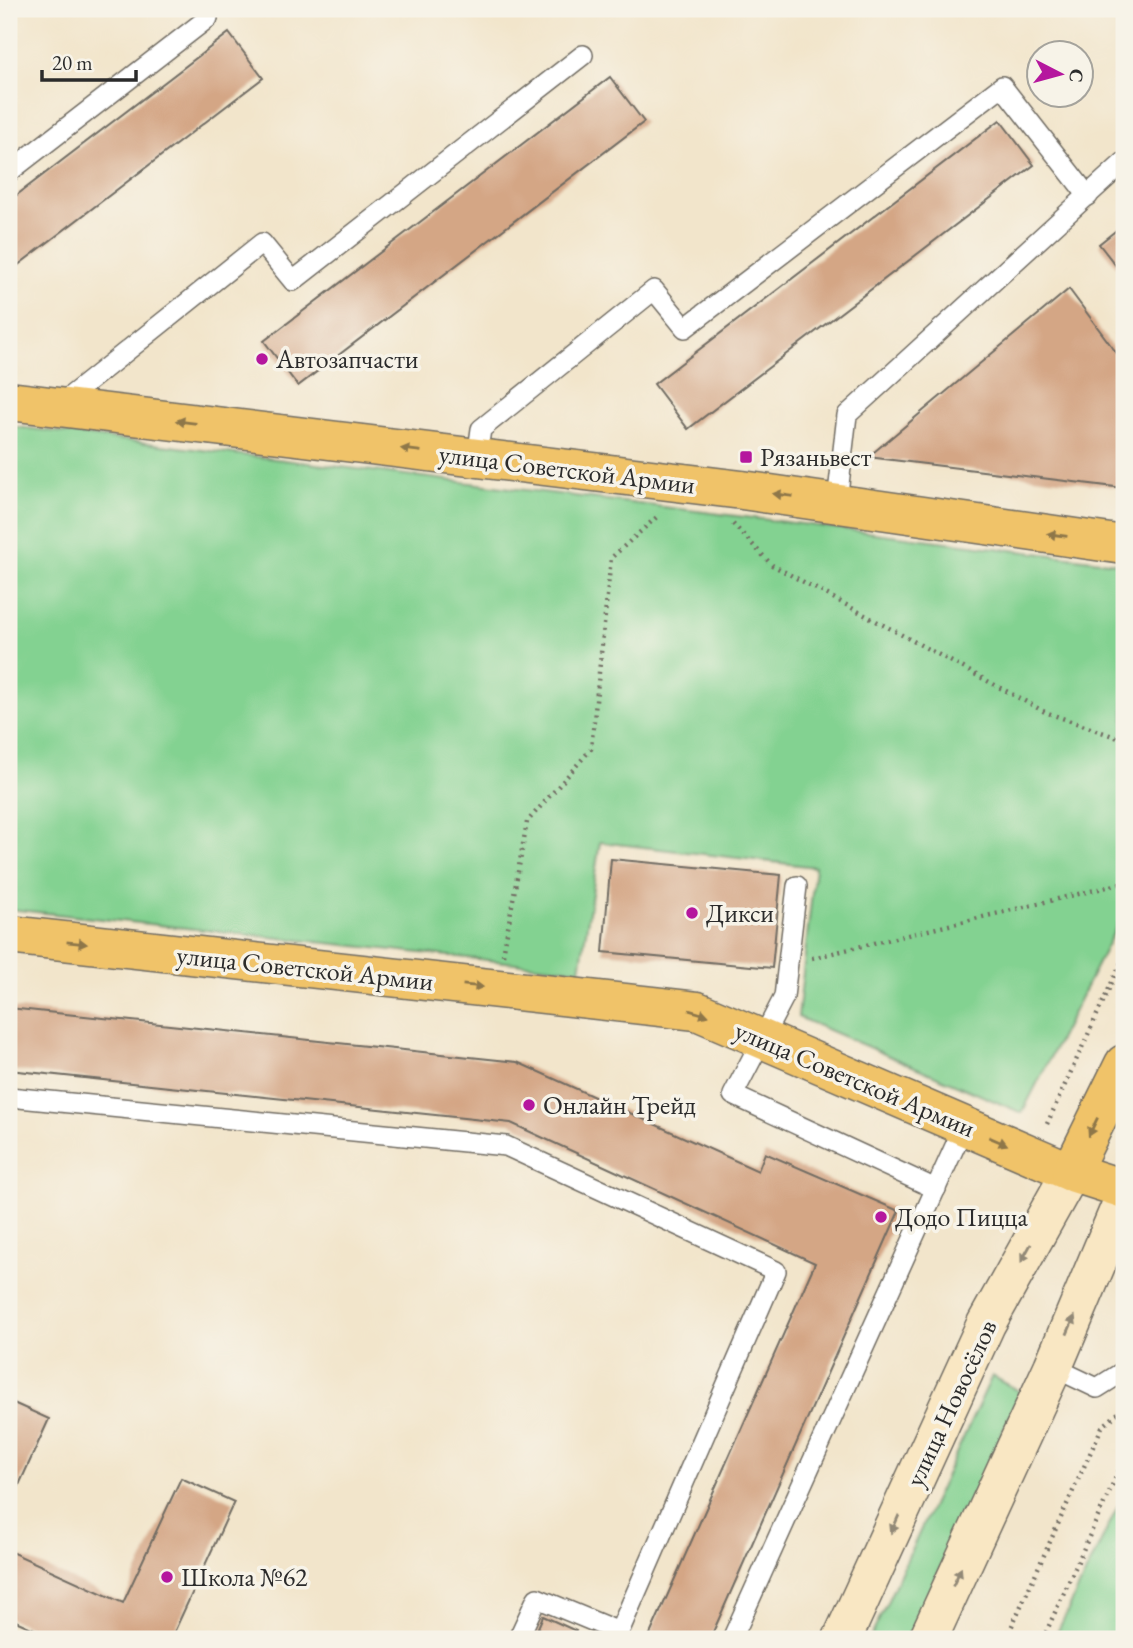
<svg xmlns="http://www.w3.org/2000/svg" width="1133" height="1648" font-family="'EB Garamond',serif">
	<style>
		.green { fill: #83d291; stroke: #577e5e; stroke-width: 2 }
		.building { fill: #d4a685 }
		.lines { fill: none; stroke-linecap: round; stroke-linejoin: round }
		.lane-casing { stroke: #716c63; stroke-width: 22 }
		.secondary-casing { stroke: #716c63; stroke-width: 41 }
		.primary-casing { stroke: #716c63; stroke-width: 41 }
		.path { stroke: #716c63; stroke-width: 4.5; stroke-dasharray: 2 5; stroke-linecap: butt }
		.lane { stroke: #fff; stroke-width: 19 }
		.secondary { stroke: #f9e7c3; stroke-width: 38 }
		.primary { stroke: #f0c369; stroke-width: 38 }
		.oneway { fill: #8e774a }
		.oneway2 { fill: #928977 }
		.poi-dot { fill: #b5179e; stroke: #f7f3e8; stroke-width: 2.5 }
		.labels { text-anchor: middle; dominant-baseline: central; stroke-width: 7; stroke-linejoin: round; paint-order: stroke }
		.poi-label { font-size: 26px; fill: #2b2b2b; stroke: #f7f3e8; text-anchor: start }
		.street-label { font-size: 26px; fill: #2b2b2b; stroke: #f7f3e8 }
	</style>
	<rect width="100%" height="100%" fill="#f7f3e8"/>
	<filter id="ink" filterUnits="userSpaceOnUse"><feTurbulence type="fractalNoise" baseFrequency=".0143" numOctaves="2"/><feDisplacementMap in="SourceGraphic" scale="14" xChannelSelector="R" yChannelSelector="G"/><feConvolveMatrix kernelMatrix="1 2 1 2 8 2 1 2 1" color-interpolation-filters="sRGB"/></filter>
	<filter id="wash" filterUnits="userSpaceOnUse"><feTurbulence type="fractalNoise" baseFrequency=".00686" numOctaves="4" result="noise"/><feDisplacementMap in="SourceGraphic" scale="28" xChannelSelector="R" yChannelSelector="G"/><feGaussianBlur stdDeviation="1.57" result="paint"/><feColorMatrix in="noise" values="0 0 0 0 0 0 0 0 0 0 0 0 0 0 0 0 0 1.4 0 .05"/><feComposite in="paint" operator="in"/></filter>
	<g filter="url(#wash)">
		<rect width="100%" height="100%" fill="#f2e5cb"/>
		<g class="green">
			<path d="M9,426L1124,564V912L1022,1113L798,1017L815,867L600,842L580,970L9,909Z"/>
			<path d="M992,1376L1021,1392L908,1639H870Z"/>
			<path d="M1124,1494V1639H1054Z"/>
		</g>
		<g id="blocks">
			<g class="building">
				<path d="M229,33L263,78L9,272V201Z"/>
				<path d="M610,77L644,122L298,386L264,341Z"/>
				<path d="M1000,120L1034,165L688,429L654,384Z"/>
				<path d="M1124,224V276L1099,244Z"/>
				<path d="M1069,289L1124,363V488L868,457Z"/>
				<path d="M611,859L781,875L772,968L603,952Z"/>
				<path d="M9,1008L517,1062L758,1171L765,1153L899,1211L710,1639H648L815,1263L511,1123L9,1070Z"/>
				<path d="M9,1401L49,1419L9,1507Z"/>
				<path d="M181,1478L234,1502L171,1639H56L9,1618V1551L123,1603Z"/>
				<path d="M543,1616L576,1631L572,1639H533Z"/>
			</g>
		</g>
	</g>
	<g filter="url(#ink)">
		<use href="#blocks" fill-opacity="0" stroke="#716c63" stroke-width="2"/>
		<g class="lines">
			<defs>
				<g id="lane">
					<path d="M9,172L208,18"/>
					<path d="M58,406L262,243L293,281L583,55"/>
					<path d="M477,458L481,429L654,290L685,328L1002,86L1088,196"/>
					<path d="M837,502L847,415L1124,162"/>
					<path d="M797,886L784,997L733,1095L936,1189"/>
					<path d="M9,1097L506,1146L776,1271L619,1632L537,1598L518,1639"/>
					<path d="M1053,1367L1097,1388L1124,1371"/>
					<path d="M732,1639L964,1126"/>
				</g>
				<g id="secondary">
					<path d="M842,1639L986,1324L1071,1172"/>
					<path d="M928,1639L1053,1367L1124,1198"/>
				</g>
				<g id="primary">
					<path d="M9,401L742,490L1124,545"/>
					<path d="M9,935L697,1011L1071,1172L1124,1189"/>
					<path d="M1071,1172L1124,1064"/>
				</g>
			</defs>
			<use href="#lane" class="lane-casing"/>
			<use href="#secondary" class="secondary-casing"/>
			<use href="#primary" class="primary-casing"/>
			<g class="path">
				<path d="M733,524L772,565L1045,712L1124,740"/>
				<path d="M503,955L527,822L591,749L611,558L659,515"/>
				<path d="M812,958L1124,883"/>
				<path d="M1047,1124L1124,956"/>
				<path d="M1006,1639L1102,1427L1124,1408"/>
				<path d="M1043,1639L1124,1459"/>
			</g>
			<use href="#lane" class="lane"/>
			<use href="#secondary" class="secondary"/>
			<use href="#primary" class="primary"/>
		</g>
		<defs><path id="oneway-solid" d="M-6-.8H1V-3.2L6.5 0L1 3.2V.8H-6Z" transform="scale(1.75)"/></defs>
		<g class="oneway">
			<use href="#oneway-solid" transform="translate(186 422) rotate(-173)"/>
			<use href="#oneway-solid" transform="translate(411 450) rotate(-173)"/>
			<use href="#oneway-solid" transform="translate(783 495) rotate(-172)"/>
			<use href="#oneway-solid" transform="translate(1057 535) rotate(-172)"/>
			<use href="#oneway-solid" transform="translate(77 943) rotate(6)"/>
			<use href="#oneway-solid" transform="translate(473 986) rotate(6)"/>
			<use href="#oneway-solid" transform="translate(699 1013) rotate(16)"/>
			<use href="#oneway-solid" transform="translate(1093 1127) rotate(116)"/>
			<use href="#oneway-solid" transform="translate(998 1141) rotate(23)"/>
		</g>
		<g class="oneway2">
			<use href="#oneway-solid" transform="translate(1026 1253) rotate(119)"/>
			<use href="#oneway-solid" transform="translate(1071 1325) rotate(-67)"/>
			<use href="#oneway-solid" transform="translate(895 1524) rotate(114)"/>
			<use href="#oneway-solid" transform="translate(957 1577) rotate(-65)"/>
		</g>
	</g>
	<g class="poi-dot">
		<circle cx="262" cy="359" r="7"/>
		<rect x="739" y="450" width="14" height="14" rx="3.5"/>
		<circle cx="692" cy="913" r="7"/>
		<circle cx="529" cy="1105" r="7"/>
		<circle cx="881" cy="1217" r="7"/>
		<circle cx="167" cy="1577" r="7"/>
	</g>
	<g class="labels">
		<g class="poi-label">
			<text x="276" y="359">Автозапчасти</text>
			<text x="760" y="457">Рязаньвест</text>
			<text x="706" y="913">Дикси</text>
			<text x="543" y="1105">Онлайн Трейд</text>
			<text x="895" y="1217">Додо Пицца</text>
			<text x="181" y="1577">Школа №62</text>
		</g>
		<g class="street-label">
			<text transform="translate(567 469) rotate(7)">улица Советской Армии</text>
			<text transform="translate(305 968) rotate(6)">улица Советской Армии</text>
			<text transform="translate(855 1079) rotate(23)">улица Советской Армии</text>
			<text transform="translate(951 1403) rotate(-65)">улица Новосёлов</text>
		</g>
	</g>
	<rect width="1133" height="1648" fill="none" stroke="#f7f3e8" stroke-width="35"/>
	<g transform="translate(1060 74) rotate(96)"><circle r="33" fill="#f7f3e8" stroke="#a5a39c" stroke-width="2"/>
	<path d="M0-5L12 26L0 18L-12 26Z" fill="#b5179e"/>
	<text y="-10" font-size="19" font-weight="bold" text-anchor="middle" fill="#2b2b2b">С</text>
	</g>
	<path d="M42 70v10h94v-10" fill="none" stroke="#2b2b2b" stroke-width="3.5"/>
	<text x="52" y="70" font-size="21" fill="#2b2b2b" stroke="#f7f3e8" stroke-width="5" paint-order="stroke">20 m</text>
</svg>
